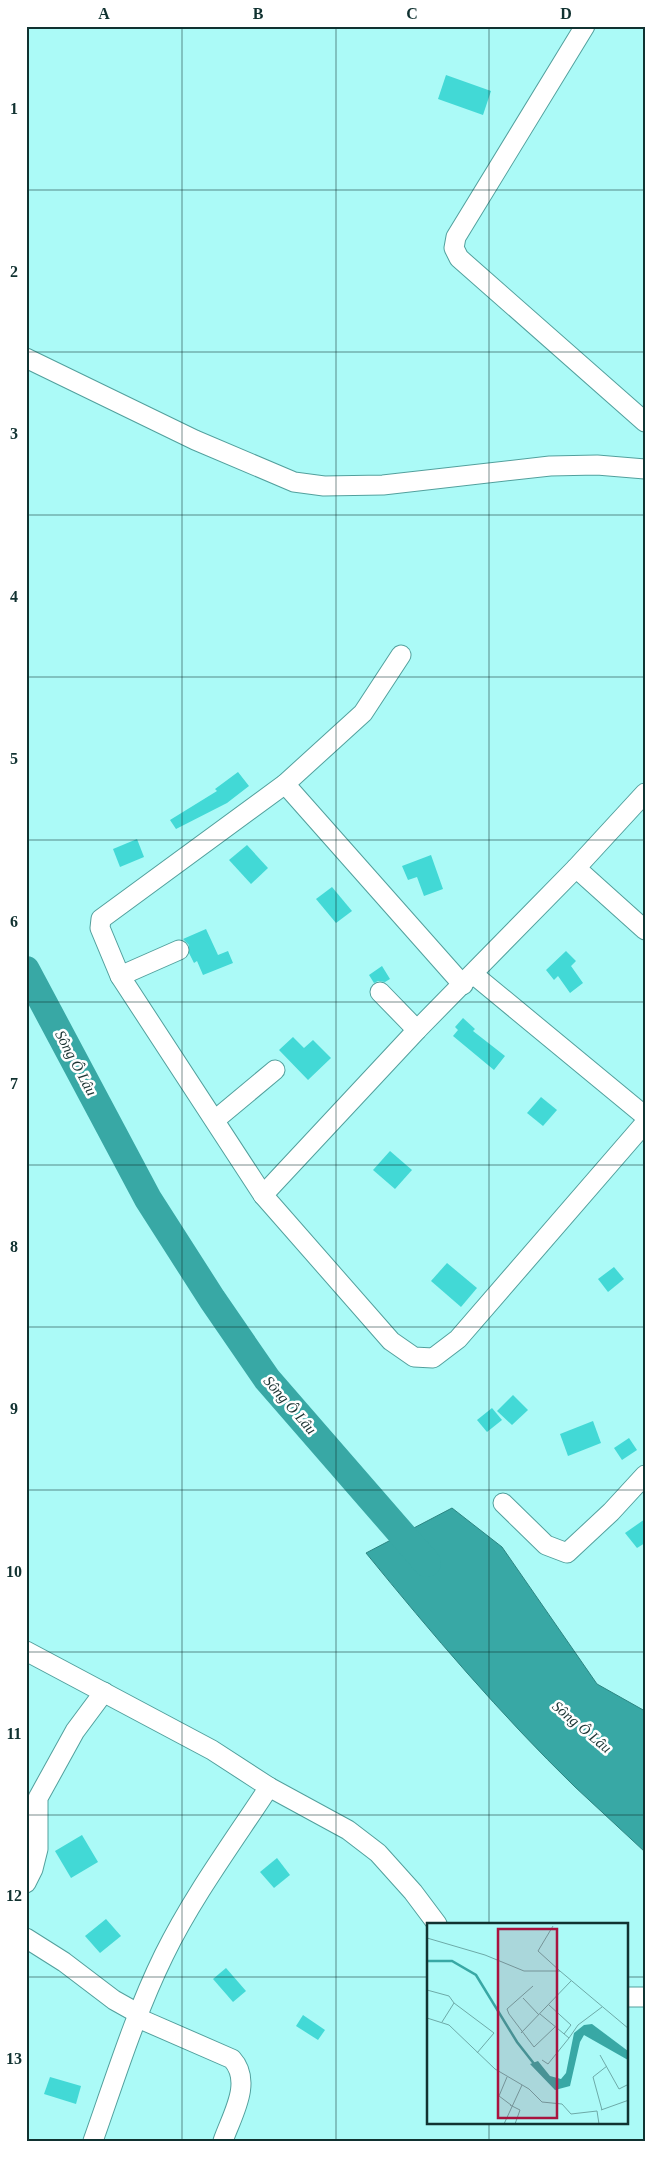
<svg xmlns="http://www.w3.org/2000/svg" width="671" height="2167" font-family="Georgia,serif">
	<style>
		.water { fill: #38a8a5; stroke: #2c8582 }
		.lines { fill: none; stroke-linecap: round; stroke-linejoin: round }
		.river { stroke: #38a8a5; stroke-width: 28 }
		.building { fill: #42d9d6 }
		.minor-casing { stroke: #52a09d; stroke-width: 21 }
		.minor { stroke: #fff; stroke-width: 19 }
		.grid { fill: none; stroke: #113231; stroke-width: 1; stroke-opacity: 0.55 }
		.labels { text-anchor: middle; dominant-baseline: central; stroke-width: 5; stroke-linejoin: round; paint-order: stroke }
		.water-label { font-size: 15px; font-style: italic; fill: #1c3534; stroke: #fff }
		.inset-river { fill: none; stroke: #38a8a5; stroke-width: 2.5 }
		.inset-road { fill: none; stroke: #6daaa8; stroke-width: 1 }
		.view { fill: #a9133f; fill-opacity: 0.15; stroke: #a9133f; stroke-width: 2.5 }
		.inset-edge { fill: none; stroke: #113231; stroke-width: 2.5 }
		.neatline { fill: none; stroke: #113231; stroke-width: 2 }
		.grid-label { font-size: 16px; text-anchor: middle; font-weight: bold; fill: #113231 }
	</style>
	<rect width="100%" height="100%" fill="#abfaf7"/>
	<path class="water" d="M452,1508L502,1547L597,1684L645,1711V1852C622,1830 598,1809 575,1787C500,1714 432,1634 366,1553Z"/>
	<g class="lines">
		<path class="river" d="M26,970L148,1199L212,1299L267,1379L427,1563"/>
	</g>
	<g class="building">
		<path d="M446,75L491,91L483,115L438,99Z"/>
		<path d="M238,772L249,786L227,803L176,829L170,820L217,791L215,789Z"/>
		<path d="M137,839L144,857L120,867L113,849Z"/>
		<path d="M247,845L268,868L251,884L229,860Z"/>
		<path d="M431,855L443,889L424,896L417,877L408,880L402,866Z"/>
		<path d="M332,887L352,911L336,923L316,899Z"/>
		<path d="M206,929L218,955L228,951L233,963L203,975L197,961L194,963L189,953V945L183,939Z"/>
		<path d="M566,951L576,961L571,966L583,983L570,993L558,976L554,980L546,970Z"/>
		<path d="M382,966L390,979L385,982L378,981L374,983L369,975Z"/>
		<path d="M463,1018L475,1029L473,1031L505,1056L494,1070L453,1036L458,1030L455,1027Z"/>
		<path d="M293,1037L304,1048L313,1040L331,1058L308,1080L279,1050Z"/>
		<path d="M541,1097L557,1110L543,1126L527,1113Z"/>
		<path d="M390,1151L412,1170L395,1189L373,1170Z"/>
		<path d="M447,1263L477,1288L461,1307L431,1281Z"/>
		<path d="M614,1267L624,1279L608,1292L598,1279Z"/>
		<path d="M513,1395L528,1410L512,1425L497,1411Z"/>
		<path d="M492,1408L502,1420L487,1432L477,1420Z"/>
		<path d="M593,1421L601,1443L568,1456L560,1434Z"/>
		<path d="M629,1438L637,1450L622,1460L614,1448Z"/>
		<path d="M645,1519V1543L637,1548L625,1533Z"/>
		<path d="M82,1835L98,1862L71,1878L55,1851Z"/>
		<path d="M277,1858L290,1875L274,1888L260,1872Z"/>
		<path d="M106,1919L121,1936L100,1953L85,1936Z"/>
		<path d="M226,1968L246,1991L233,2002L213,1979Z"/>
		<path d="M303,2015L325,2030L318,2040L296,2026Z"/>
		<path d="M50,2077L81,2086L76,2104L44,2094Z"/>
	</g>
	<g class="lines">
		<defs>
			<g id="minor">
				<path d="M585,26L456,237L454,248L459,258L645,422"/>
				<path d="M26,358L195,440L294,482L324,486L383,485L550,466L597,465L645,469"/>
				<path d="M401,655L363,713L285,784L101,919L100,928L120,976L263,1195L391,1341L414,1357L433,1358L458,1339L645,1123"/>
				<path d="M285,784L463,985"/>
				<path d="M576,868L645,930"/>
				<path d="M473,974L645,1116"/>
				<path d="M120,976L179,950"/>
				<path d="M380,992L417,1030"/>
				<path d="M215,1120L275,1070"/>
				<path d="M263,1195L417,1030L576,868L645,793"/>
				<path d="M503,1503L546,1545L567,1553L611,1512L645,1475"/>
				<path d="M26,1651L212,1750L269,1787L348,1830L378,1853L413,1892L437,1924"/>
				<path d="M26,1883L33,1869L38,1849V1798L75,1731L104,1692"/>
				<path d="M26,1938L64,1962L114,2000L139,2014"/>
				<path d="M627,1997H645"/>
				<path d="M138,2018L232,2059C253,2082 232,2115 223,2141"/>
				<path d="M93,2141C115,2079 135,2014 164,1955C193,1896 233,1842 269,1787"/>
			</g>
		</defs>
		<use href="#minor" class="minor-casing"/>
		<use href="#minor" class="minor"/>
	</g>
	<path class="grid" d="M182,26V2141M336,26V2141M489,26V1924M26,190H645M26,352H645M26,515H645M26,677H645M26,840H645M26,1002H645M26,1165H645M26,1327H645M26,1490H645M26,1652H645M26,1815H645M26,1977H428M627,1977H645M489,2123V2141"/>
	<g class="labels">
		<g class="water-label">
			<text transform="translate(76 1063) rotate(62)">Sông Ô Lâu</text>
			<text transform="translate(290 1405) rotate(49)">Sông Ô Lâu</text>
			<text transform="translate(582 1727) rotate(40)">Sông Ô Lâu</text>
		</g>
	</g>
	<g transform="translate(427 1923)">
		<rect width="201" height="201" fill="#abfaf7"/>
		<path d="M165,101L201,128V137L157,112L153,119L143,163L128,167L103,141L111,138L123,153L134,156L139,150L147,110L157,102Z" fill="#38a8a5"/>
		<path class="inset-river" d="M0,38H25L49,52L90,119L108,142"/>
		<path class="inset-road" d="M126,3L111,28L133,48M0,15L58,32L97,48H133L202,106M106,63L80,86L82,91L107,124L128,104M0,67L22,73L27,80M96,75L112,92M122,82L144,102L137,111M113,91L142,115L121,141L115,137M0,95L22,102L68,146L102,166L115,179L135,181L144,191L170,188L172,201M15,99L27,80L67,110L50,130M94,110L144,58M142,115L151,102L175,84M173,132L192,166L202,161M80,154L72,173L84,182M83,182L93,187L88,201M174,187L202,177M175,187L166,154L180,143M77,201L95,162"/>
		<path class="view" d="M71,6H130V195H71Z"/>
		<rect width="201" height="201" class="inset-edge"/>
	</g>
	<rect width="671" height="2167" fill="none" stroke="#ffffff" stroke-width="55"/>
	<rect x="28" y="28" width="616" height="2112" class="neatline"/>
	<g class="grid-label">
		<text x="104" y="19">A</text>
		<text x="258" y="19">B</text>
		<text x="412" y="19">C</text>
		<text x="566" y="19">D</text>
		<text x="14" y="114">1</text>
		<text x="14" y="277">2</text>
		<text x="14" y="439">3</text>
		<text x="14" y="602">4</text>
		<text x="14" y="764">5</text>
		<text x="14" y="927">6</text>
		<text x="14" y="1089">7</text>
		<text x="14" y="1252">8</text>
		<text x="14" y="1414">9</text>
		<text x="14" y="1577">10</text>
		<text x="14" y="1739">11</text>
		<text x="14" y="1901">12</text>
		<text x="14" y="2064">13</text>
	</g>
</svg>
